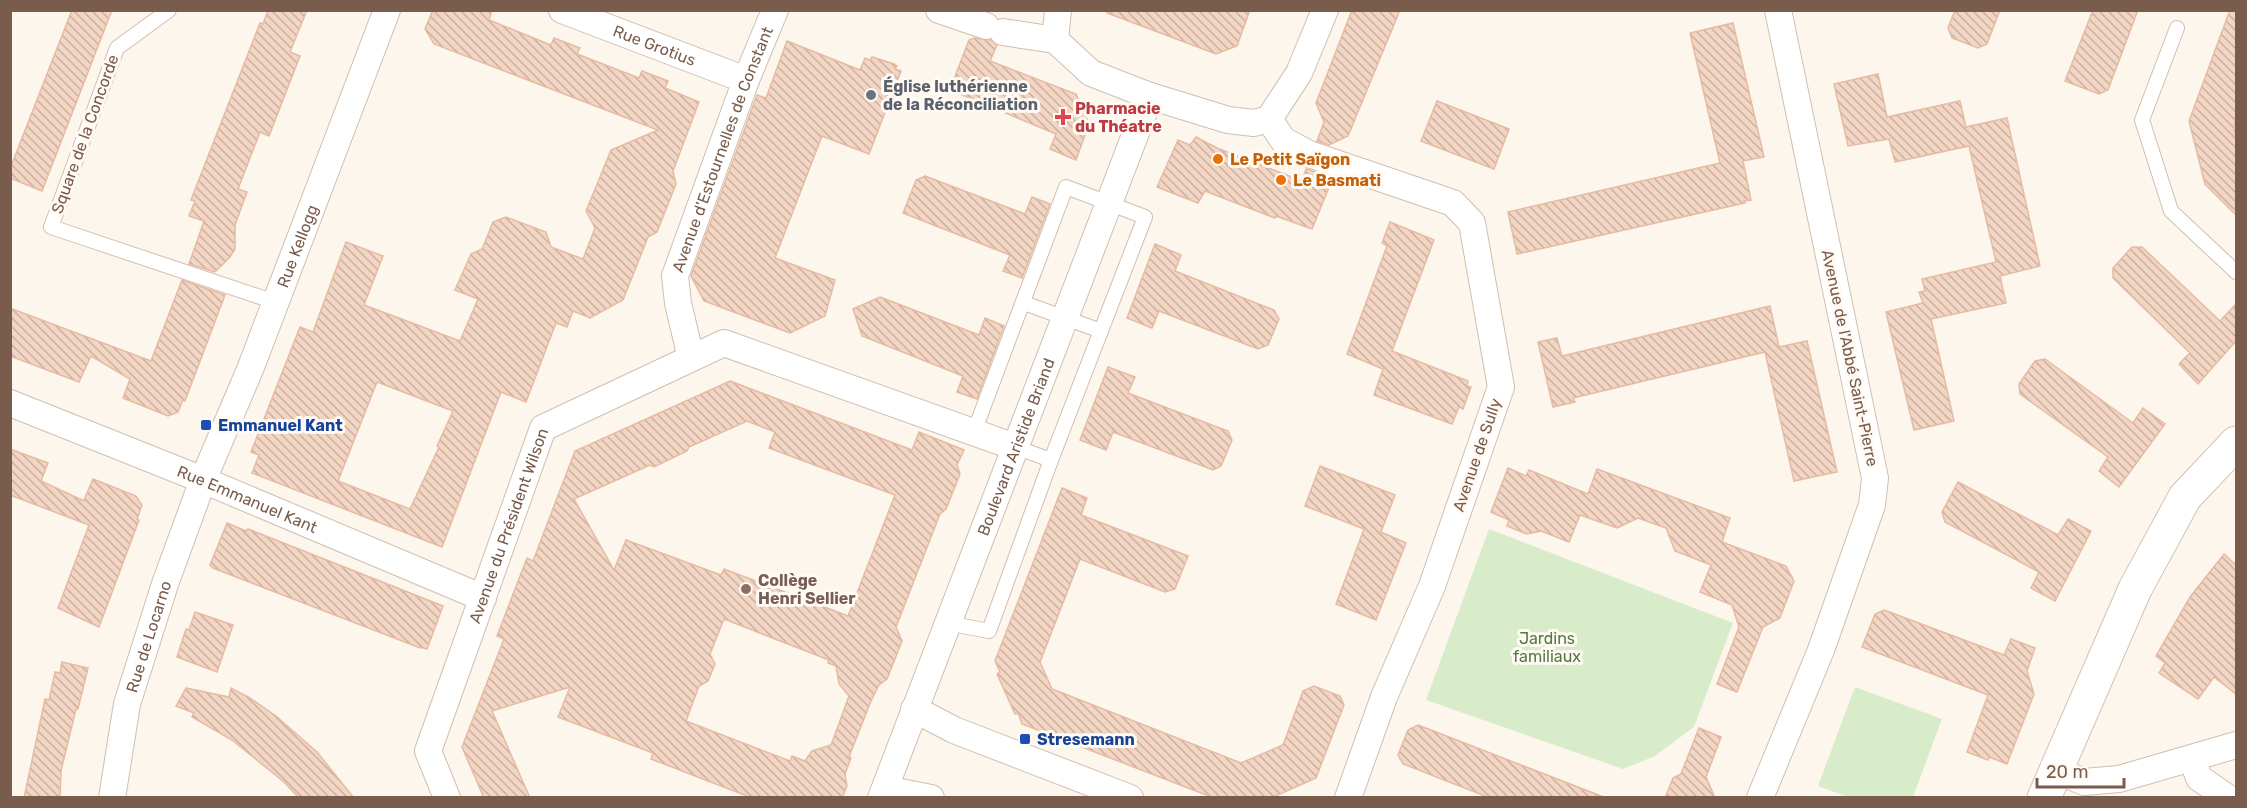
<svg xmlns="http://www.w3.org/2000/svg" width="2247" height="808" font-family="Rubik,sans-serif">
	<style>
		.garden { fill: #d8ecc9 }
		.building { fill: url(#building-back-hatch); stroke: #e6bba3; stroke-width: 1.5; fill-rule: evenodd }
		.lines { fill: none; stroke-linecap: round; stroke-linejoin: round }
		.service-casing { stroke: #d1beb0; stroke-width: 16 }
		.minor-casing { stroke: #d1beb0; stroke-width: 28 }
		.secondary-casing { stroke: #d6c0b0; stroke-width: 35 }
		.service { stroke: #fff; stroke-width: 14 }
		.minor { stroke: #fff; stroke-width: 26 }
		.secondary { stroke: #fff; stroke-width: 33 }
		.worship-dot { fill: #6b7280; stroke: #fffaf3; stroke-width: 2 }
		.health-dot { fill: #e0444e; stroke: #fffaf3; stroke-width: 2 }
		.food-dot { fill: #e8710a; stroke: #fffaf3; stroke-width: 2 }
		.transit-dot { fill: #1a4fb4; stroke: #fffaf3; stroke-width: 2 }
		.education-dot { fill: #8d6e63; stroke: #fffaf3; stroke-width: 2 }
		.labels { text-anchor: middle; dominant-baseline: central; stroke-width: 6; stroke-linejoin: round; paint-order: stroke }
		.street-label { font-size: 16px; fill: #7a5c4d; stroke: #fffaf3 }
		.worship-label { font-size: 16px; font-weight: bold; fill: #5b616d; stroke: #fffaf3; text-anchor: start }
		.health-label { font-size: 16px; font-weight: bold; fill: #be3a42; stroke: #fffaf3; text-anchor: start }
		.food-label { font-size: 16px; font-weight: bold; fill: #c56008; stroke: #fffaf3; text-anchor: start }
		.transit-label { font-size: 16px; font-weight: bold; fill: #164399; stroke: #fffaf3; text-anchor: start }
		.education-label { font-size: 16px; font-weight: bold; fill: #785e54; stroke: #fffaf3; text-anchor: start }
		.park-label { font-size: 16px; fill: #537a41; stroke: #fffaf3 }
	</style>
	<defs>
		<pattern id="building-back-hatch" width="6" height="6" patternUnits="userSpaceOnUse" patternTransform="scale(1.5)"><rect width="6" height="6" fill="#f3d5c3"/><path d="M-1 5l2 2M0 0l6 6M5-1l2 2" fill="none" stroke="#cab0a1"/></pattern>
	</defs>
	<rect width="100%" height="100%" fill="#fdf6ec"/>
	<g class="garden">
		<path d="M1489,529L1733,623L1694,727L1655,756L1623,769L1426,700Z"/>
		<path d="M1855,687L1942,719L1913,797H1848L1818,786Z"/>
	</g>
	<g class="building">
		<path d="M72,10H112L42,191L10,178V169Z"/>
		<path d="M268,10H307L290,52L300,56L269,136L260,132L238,189L247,192L235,225V249L230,257L215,272L189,264L204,221L189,216L195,201L191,200L260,23L263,24Z"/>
		<path d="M433,10H492L489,20L551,45L554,38L580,48L577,54L639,78L642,71L668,81L665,88L699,102L673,171L676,184L657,232L648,237L623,300L590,318L573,311L567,327L556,323L526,402L501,392L442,547L252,473L259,455L251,452L300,327L313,332L346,242L383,256L364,305L460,341L478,299L455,290L471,254L482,249L493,222L506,217L546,232L551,247L583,259L595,228L586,211L611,150L658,130L434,44L425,29ZM377,382L453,411L437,446L439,447L410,509L338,481Z"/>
		<path d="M1107,10H1250L1237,46L1216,54L1107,13Z"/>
		<path d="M1352,10H1400L1348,136L1329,145L1317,141L1324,122L1316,103Z"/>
		<path d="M1955,10H2000L1987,44L1978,48L1952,38L1948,28Z"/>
		<path d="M2093,10H2138L2108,90L2099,94L2065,81Z"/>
		<path d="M2230,10H2236V113L2234,128L2236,140V215L2205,184L2189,121Z"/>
		<path d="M1733,23L1764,157L1743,161L1751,200L1744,201L1745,203L1517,254L1508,212L1720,163L1690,33Z"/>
		<path d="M974,38L991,40L997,45L990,61L1076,94L1089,124L1076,160L1050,149L1056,134L955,92L952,84L969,40Z"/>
		<path d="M787,41L860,70L865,58L870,60L872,57L894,64L897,66L895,69L901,71L869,154L822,136L775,258L835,280L825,316L790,333L704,301L691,276L757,95L766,98Z"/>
		<path d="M1878,74L1887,117L1960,101L1966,127L2007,118L2040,266L2000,276L2006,303L1931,319L1954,421L1914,430L1886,312L1923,303L1919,292L1925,291L1922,279L1996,262L1969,146L1895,162L1889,139L1848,146L1834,84Z"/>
		<path d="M1437,101L1509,129L1494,169L1421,141Z"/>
		<path d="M1196,137L1217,148L1302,181L1306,169L1331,177L1332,180L1312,229L1276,216L1275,218L1205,191L1198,203L1157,187L1178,140L1190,145Z"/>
		<path d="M925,176L1025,214L1032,197L1050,204L1022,278L1003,271L1010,255L903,213L916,180Z"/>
		<path d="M1390,222L1434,240L1392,351L1468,381L1467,386L1471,387L1463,409L1459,407L1452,424L1374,395L1383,369L1347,354L1387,246L1382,243Z"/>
		<path d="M1155,244L1181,255L1175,271L1274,310L1279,319L1268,345L1258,349L1159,311L1152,328L1127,318Z"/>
		<path d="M2132,247H2142L2220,321L2236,304V341L2198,384L2179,364L2190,353L2113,278V268Z"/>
		<path d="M182,280L225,295L185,401L183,400L178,412L168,416L123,398L130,379L91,356L79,382L10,356V308L151,361Z"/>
		<path d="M880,297L979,335L985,318L1004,326L977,399L957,392L963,376L862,336L853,309Z"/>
		<path d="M1770,306L1779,347L1807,341L1837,472L1794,481L1765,352L1573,398L1575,402L1553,407L1538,342L1557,338L1562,356Z"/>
		<path d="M2045,359L2133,423L2143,408L2165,424L2119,487L2099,471L2108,457L2020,394L2019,384L2035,361Z"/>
		<path d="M1108,367L1135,377L1128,393L1228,431L1232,440L1221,466L1213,470L1113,432L1106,450L1080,440Z"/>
		<path d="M730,381L912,450L919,432L964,450L957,465L960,474L946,509L940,514L896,627L902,641L887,679L879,685L871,701L849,757L851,758L845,774L847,786L842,798H752L651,759L653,753L558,717L570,687L492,711L530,798H484L462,747L504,639L497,636L527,558L533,561L575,451ZM747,421L775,432L769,448L895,495L848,616L724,569L721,575L626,540L614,570L574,499L650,465L654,467L687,451L689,447ZM724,619L829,660L828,663L836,666L839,684L849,696L831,745L812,751L805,761L792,756L790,761L686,721L699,686L708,681L715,664L710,654Z"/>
		<path d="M10,449L48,463L41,481L82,500H84L93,479L136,496L142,505L137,519L139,520L99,627L58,608L89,525L10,495Z"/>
		<path d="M1320,466L1395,495L1381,532L1406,543L1376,620L1336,604L1364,529L1305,506Z"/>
		<path d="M1508,468L1526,476L1529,470L1588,494L1597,469L1730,518L1722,542L1786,566L1794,581L1780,618L1763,627L1737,692L1717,684L1739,627L1732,605L1700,592L1711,565L1675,551L1666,528L1638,518L1617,528L1580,515L1569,542L1541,531L1527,534L1507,526L1509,520L1491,512Z"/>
		<path d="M1958,482L2058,535L2068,519L2091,531L2055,601L2031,588L2039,572L1945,522L1942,512Z"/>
		<path d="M1062,488L1087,498L1081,515L1188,556L1175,589L1165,592L1080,559L1040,662L1052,689L1241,763L1283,745L1303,691L1314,686L1340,696L1344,705L1316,778L1271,798H1214L1022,724L1018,713L1015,714L997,674L1000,672L995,661Z"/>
		<path d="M227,523L246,531L248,529L443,606L427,649L420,647V648L213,568L210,565Z"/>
		<path d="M2224,554L2236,565V694L2214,677L2198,699L2159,673L2165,663L2156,656L2190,597Z"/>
		<path d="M1884,610L2004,655L2011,639L2035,648L2027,671L2034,694L2007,764L1989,757L1988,760L1967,752L1988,695L1862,647L1875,614Z"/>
		<path d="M195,612L233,625L217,672L177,657L186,629L189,630Z"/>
		<path d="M62,662L88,668L78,709H76L61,771L60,798H24L45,699L49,700L55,672L60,673Z"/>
		<path d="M186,688L229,697L231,688L250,698L276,716L317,752L354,798H299L284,782L232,740L192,717L194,713L176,706Z"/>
		<path d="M1418,725L1601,796L1600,798H1490L1403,764L1398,755L1408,730Z"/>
		<path d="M1699,728L1721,737L1706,777L1715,798H1665L1673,778L1681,774Z"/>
	</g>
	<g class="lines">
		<defs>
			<g id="service">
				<path d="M169,10L117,48L51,227L275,302"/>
				<path d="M2177,28L2142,120L2171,211L2236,272"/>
				<path d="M1024,303L1101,331"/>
				<path d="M1015,447L1051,460"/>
				<path d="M947,623L989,631L1051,460L1145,217L1066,187L974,432"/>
			</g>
			<g id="minor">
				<path id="s1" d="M562,10L746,80"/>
				<path d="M939,10L986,26"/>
				<path d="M1058,10L1055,40L1091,73L1150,96L1228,120L1254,123L1269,119L1299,73L1325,10"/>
				<path d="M1003,32L1055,40"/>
				<path d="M1269,119L1283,140L1309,154L1453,203L1472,223L1501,387L1432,586L1384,697L1348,798"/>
				<path id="s2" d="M691,358L678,303L675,276L746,80L775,10"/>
				<path id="s3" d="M10,403L203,480L483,598"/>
				<path d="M914,709L954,730L1130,798"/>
				<path d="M2192,759L2199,778L2228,798"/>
				<path d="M2056,770L2084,782L2119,779L2236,745"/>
				<path d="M885,789L931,798"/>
				<path id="s4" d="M112,798L127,704L165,584L203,480L251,367L387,10"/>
				<path id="s5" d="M447,798L428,751L543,428L724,343L1015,447"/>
				<path id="s6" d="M881,798L1150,96"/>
				<path d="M1760,798L1821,650L1872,505L1875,478L1778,10"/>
			</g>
			<path id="secondary" d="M2044,798L2135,589L2185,497L2236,443"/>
		</defs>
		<use href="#service" class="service-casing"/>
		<use href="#minor" class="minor-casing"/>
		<use href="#secondary" class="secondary-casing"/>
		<use href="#service" class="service"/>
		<use href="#minor" class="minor"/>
		<use href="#secondary" class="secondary"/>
	</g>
	<circle class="worship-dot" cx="871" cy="95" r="6"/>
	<path class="health-dot" d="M1060 108h6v6h6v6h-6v6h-6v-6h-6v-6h6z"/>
	<g class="food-dot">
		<circle cx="1218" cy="159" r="6"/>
		<circle cx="1281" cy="180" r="6"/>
	</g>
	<g class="transit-dot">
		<rect x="200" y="419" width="12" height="12" rx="3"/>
		<rect x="1019" y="733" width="12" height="12" rx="3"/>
	</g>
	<circle class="education-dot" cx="746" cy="589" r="6"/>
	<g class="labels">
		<g class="street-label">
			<text stroke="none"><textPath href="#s1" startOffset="99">Rue Grotius</textPath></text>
			<text transform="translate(85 134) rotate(-70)">Square de la Concorde</text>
			<text stroke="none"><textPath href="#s2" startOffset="219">Avenue d'Estournelles de Constant</textPath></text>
			<text stroke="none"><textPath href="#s4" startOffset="584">Rue Kellogg</textPath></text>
			<text transform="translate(1850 358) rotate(78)">Avenue de l'Abbé Saint-Pierre</text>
			<text stroke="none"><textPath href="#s6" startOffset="376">Boulevard Aristide Briand</textPath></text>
			<text transform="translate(1477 455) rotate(-71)">Avenue de Sully</text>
			<text stroke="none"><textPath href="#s3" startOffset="256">Rue Emmanuel Kant</textPath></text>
			<text stroke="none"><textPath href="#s5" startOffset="290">Avenue du Président Wilson</textPath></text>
			<text stroke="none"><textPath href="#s4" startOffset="166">Rue de Locarno</textPath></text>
		</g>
		<g class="worship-label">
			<text x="883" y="86">Église luthérienne<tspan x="883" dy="18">de la Réconciliation</tspan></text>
		</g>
		<g class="health-label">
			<text x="1075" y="108">Pharmacie<tspan x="1075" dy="18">du Théatre</tspan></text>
		</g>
		<g class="food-label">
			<text x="1230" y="159">Le Petit Saïgon</text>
			<text x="1293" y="180">Le Basmati</text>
		</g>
		<g class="transit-label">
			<text x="218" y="425">Emmanuel Kant</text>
			<text x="1037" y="739">Stresemann</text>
		</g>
		<g class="education-label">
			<text x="758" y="580">Collège<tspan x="758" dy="18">Henri Sellier</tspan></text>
		</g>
		<g class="park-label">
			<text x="1547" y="638">Jardins<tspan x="1547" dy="18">familiaux</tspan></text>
		</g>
	</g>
	<rect width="2247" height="808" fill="none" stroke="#7a5c4d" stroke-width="24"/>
	<path d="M2037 778v9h87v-9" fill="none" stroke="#7a5c4d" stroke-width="3"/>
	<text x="2046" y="778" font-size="18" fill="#7a5c4d" stroke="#fffaf3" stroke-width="4.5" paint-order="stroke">20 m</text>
</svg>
